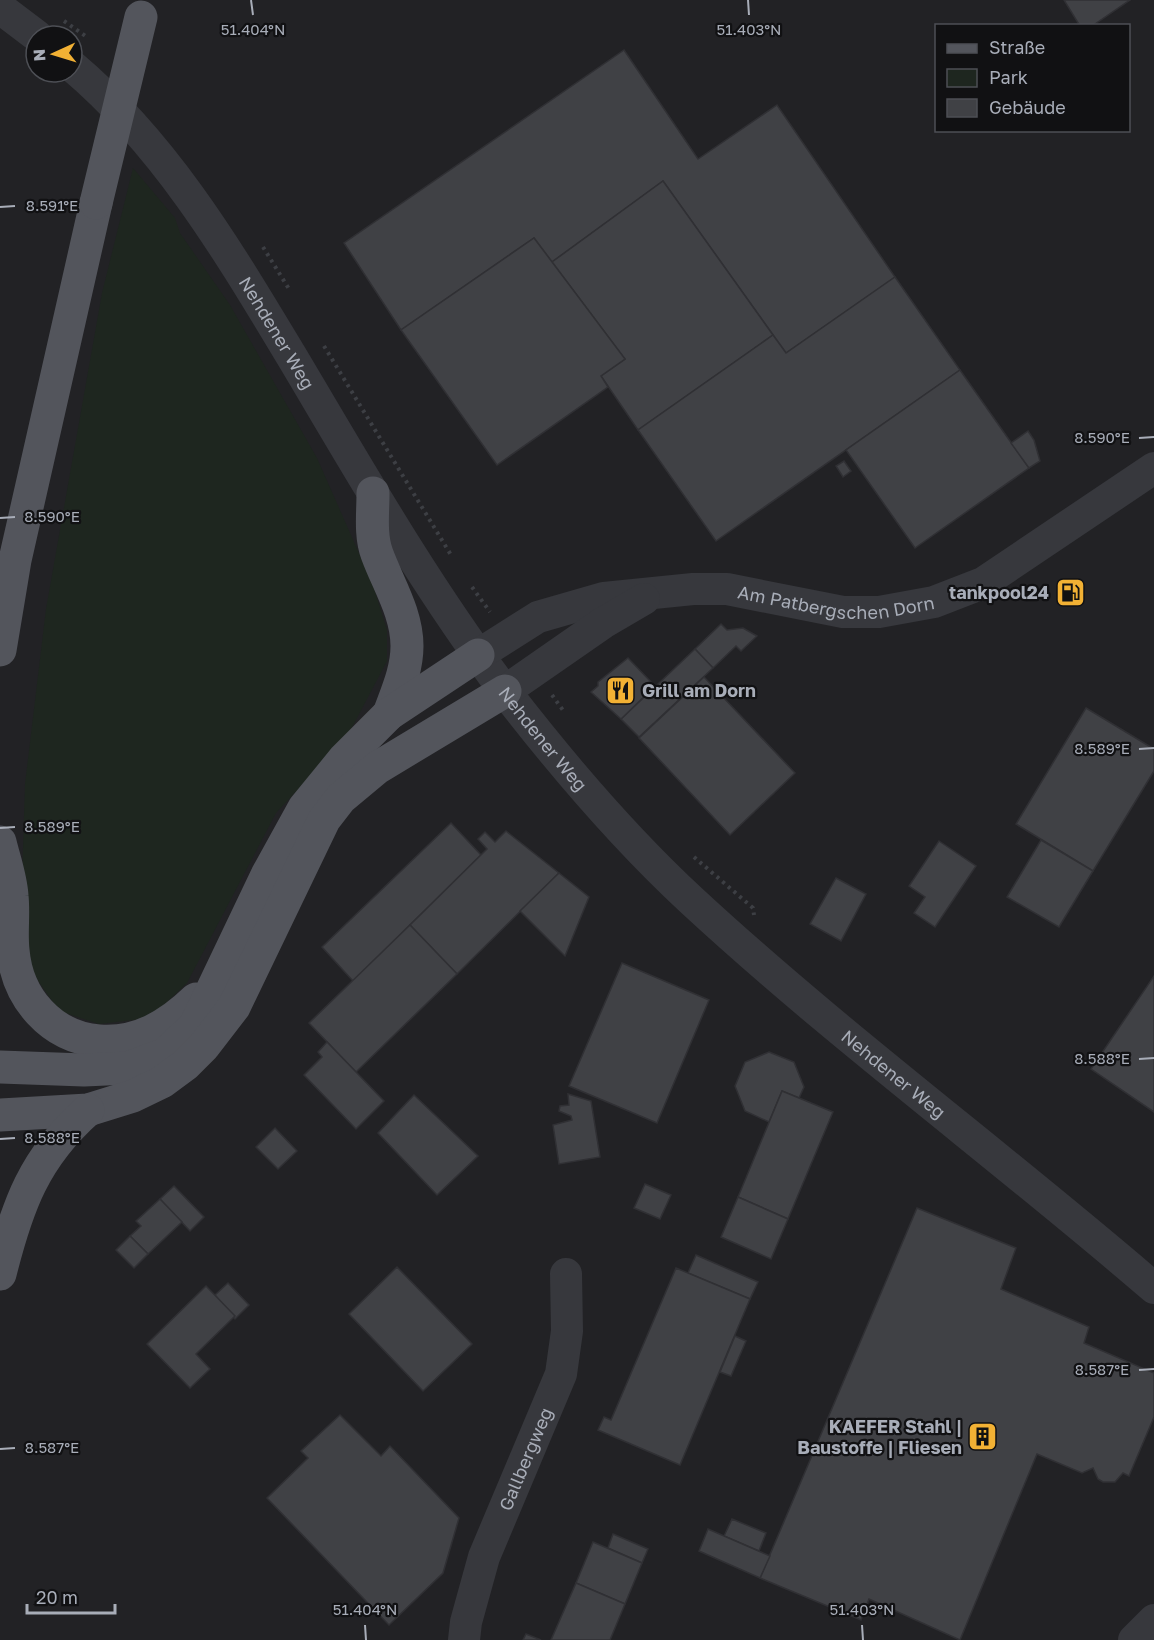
<svg xmlns="http://www.w3.org/2000/svg" width="1154" height="1640" font-family="'Golos Text',sans-serif">
	<style>
		.built { fill: #222225; fill-rule: evenodd }
		.green { fill: #1e261f }
		.building { fill: #404145; stroke: #303034; stroke-width: 1.5 }
		.lines { fill: none; stroke-linecap: round; stroke-linejoin: round }
		.path { stroke: #3d3f44; stroke-width: 4; stroke-dasharray: 3 4.5; stroke-linecap: butt }
		.minor { stroke: #37383d; stroke-width: 32 }
		.major { stroke: #53555c; stroke-width: 33 }
		.major-bridge { stroke: #53555c; stroke-width: 33 }
		.ticks { fill: none; stroke: #a8adb8; stroke-width: 2 }
		.labels { text-anchor: middle; dominant-baseline: central; stroke-width: 4.5; stroke-linejoin: round; paint-order: stroke }
		.street-label { font-size: 18px; fill: #a8adb8; stroke: #111113 }
		.poi-label { font-size: 18px; font-weight: bold; fill: #a8adb8; stroke: #111113; text-anchor: end }
		.ticks-label { font-size: 15px; text-anchor: middle; fill: #a8adb8; stroke: #111113; stroke-width: 4.5; stroke-linejoin: round; paint-order: stroke }
	</style>
	<rect width="100%" height="100%" fill="#161618"/>
	<path class="built" d="M0,0H1154V1640H0ZM936,26H1128V130H936ZM36,36H72V72H36Z"/>
	<path class="green" d="M133,168L175,218L180,233L230,305L317,458L373,585L387,630V661L347,737L276,813L187,983L150,1018L99,1024L59,1011L25,962L21,912L25,784L46,609L102,293Z"/>
	<g class="building">
		<path d="M1064,0H1130L1092,26H1080Z"/>
		<path d="M624,50L698,159L777,105L895,277L786,353L663,181L552,262L534,238L401,330L344,243Z"/>
		<path d="M663,181L773,335L638,430L601,376L625,359L552,262Z"/>
		<path d="M534,238L625,359L601,376L608,387L497,465L401,330Z"/>
		<path d="M895,277L960,370L716,541L638,430L773,335L786,353Z"/>
		<path d="M960,370L1029,468L915,548L846,450Z"/>
		<path d="M1028,431L1034,440L1040,461L1029,468L1011,443Z"/>
		<path d="M844,461L851,471L843,477L836,466Z"/>
		<path d="M721,624L727,630L743,628L757,636L741,651L736,646L713,668L695,649Z"/>
		<path d="M695,649L713,668L639,737L621,719Z"/>
		<path d="M628,658L652,683L650,685L653,688L621,719L591,692L598,686V682Z"/>
		<path d="M704,677L795,773L730,835L639,738Z"/>
		<path d="M1086,708L1154,749V771L1093,871L1016,824Z"/>
		<path d="M451,823L481,855L353,981L322,947Z"/>
		<path d="M506,831L559,873L457,974L410,925L487,849L478,839L485,832L495,842Z"/>
		<path d="M1041,840L1093,871L1059,927L1007,897Z"/>
		<path d="M939,841L976,866L935,927L914,913L925,897L909,886Z"/>
		<path d="M559,873L589,897L565,956L520,911Z"/>
		<path d="M836,878L866,894L841,941L810,924Z"/>
		<path d="M410,925L457,974L356,1072L309,1023Z"/>
		<path d="M622,963L709,1000L657,1123L569,1086Z"/>
		<path d="M1154,976V1112L1091,1069Z"/>
		<path d="M327,1042L384,1101L356,1129L304,1075L322,1057L318,1052Z"/>
		<path d="M769,1052L794,1062L804,1087L799,1098L782,1091L769,1122L745,1111L735,1086L745,1062Z"/>
		<path d="M782,1091L833,1112L788,1219L738,1197Z"/>
		<path d="M568,1094L591,1101L600,1157L559,1164L553,1125L572,1120L571,1116L559,1111L560,1106L569,1105Z"/>
		<path d="M414,1095L478,1156L437,1195L378,1133Z"/>
		<path d="M275,1128L297,1151L278,1169L256,1147Z"/>
		<path d="M645,1184L671,1195L660,1219L634,1208Z"/>
		<path d="M174,1186L204,1217L190,1231L160,1199Z"/>
		<path d="M738,1197L788,1219L771,1259L721,1237Z"/>
		<path d="M160,1199L182,1222L148,1254L130,1236L141,1226L136,1221Z"/>
		<path d="M917,1208L1016,1248L1001,1289L1089,1327L1084,1343L1154,1373V1417L1129,1476L1123,1473L1115,1482H1103L1098,1479L1093,1468L1082,1473L1037,1454L960,1640L869,1599L861,1620L760,1578Z"/>
		<path d="M130,1236L148,1254L134,1268L116,1250Z"/>
		<path d="M696,1255L758,1282L750,1299L688,1273Z"/>
		<path d="M397,1267L472,1344L423,1391L349,1314Z"/>
		<path d="M676,1268L750,1299L680,1465L598,1430L604,1417L611,1420Z"/>
		<path d="M228,1283L249,1305L235,1319L215,1295Z"/>
		<path d="M206,1286L235,1316L196,1354L210,1369L190,1388L147,1344Z"/>
		<path d="M735,1336L746,1341L731,1376L720,1372Z"/>
		<path d="M340,1415L381,1456L390,1446L459,1518L443,1573L389,1625L267,1498L308,1458L301,1451Z"/>
		<path d="M732,1519L766,1533L759,1551L724,1536Z"/>
		<path d="M708,1529L770,1556L760,1578L699,1551Z"/>
		<path d="M613,1534L648,1549L642,1563L608,1548Z"/>
		<path d="M593,1542L642,1563L625,1604L576,1583Z"/>
		<path d="M576,1583L625,1604L610,1640H551Z"/>
		<path d="M526,1634L541,1640H523Z"/>
	</g>
	<g class="lines">
		<g class="path">
			<path d="M64,21L87,37"/>
			<path d="M263,247L289,289"/>
			<path d="M324,346L451,555"/>
			<path d="M472,587L490,612"/>
			<path d="M552,695L565,713"/>
			<path d="M694,857L753,908L754,915"/>
		</g>
		<g class="minor">
			<path d="M0,8L37,36"/>
			<path id="s1" d="M72,66C168,147 231,256 295,362C361,473 426,587 504,690C561,764 622,836 691,900C839,1037 1001,1156 1154,1288"/>
			<path id="s2" d="M478,655L538,617L604,598L693,589H727L843,612H879L934,602L983,583L1154,468"/>
			<path d="M505,691L603,623L644,599"/>
			<path id="s3" d="M464,1640L466,1622L484,1557L561,1374L567,1331L566,1274"/>
			<path d="M1134,1640L1154,1620"/>
		</g>
		<g class="major">
			<path d="M373,493C373,513 370,535 377,554C388,584 407,613 407,646C407,670 397,692 389,714"/>
			<path d="M0,650L15,560L96,203"/>
			<path d="M0,842C4,859 11,878 12,896C14,914 11,932 13,950C17,998 51,1037 99,1041C138,1044 169,1025 196,999"/>
			<path d="M0,1067L84,1070L128,1068L165,1054L195,1026L267,875L304,808L344,759L389,714L478,655"/>
			<path d="M0,1115L88,1110L133,1096L162,1082L185,1065L204,1046L234,1007L324,820L341,798L377,768L505,691"/>
			<path d="M0,1274C17,1206 34,1158 88,1110"/>
		</g>
		<path class="major-bridge" d="M96,203L141,17"/>
	</g>
	<path class="ticks" d="M251,0L253,15M748,0L749,15M0,207L15,206M1139,438L1154,437M0,518L15,517M1139,749L1154,748M0,828L15,827M1139,1059L1154,1058M0,1139L15,1138M1139,1370L1154,1369M0,1449L15,1448M365,1625L366,1640M862,1625L863,1640"/>
	<defs>
		<symbol id="fuel-square" viewBox="-11 -11 22 22"><rect x="-9" y="-9" width="18" height="18" rx="4" fill="#f2b134" stroke="#111113"/><path d="M-5.5-6h7V0h2V4h1.3V-2.5L3-4.5l.8-.8L6-3V5H2.5V1h-1V6h-7ZM-4.2-4.7v3.2H.2V-4.7Z" fill="#111"/></symbol>
		<symbol id="restaurant-square" viewBox="-11 -11 22 22"><rect x="-9" y="-9" width="18" height="18" rx="4" fill="#f2b134" stroke="#111113"/><path d="M-5-6h1v4h1v-4h1v4h1v-4h1v5L-1.5 .5V6h-2V.5L-5-1ZM5-6V6H3V1.5H1.5Q1.5-4 5-6Z" fill="#111"/></symbol>
		<symbol id="building-square" viewBox="-11 -11 22 22"><rect x="-9" y="-9" width="18" height="18" rx="4" fill="#f2b134" stroke="#111113"/><path d="M-4-6H4V6H1V3H-1V6H-4ZM-2.5-4.3h1.7v1.8h-1.7ZM.8-4.3h1.7v1.8H.8ZM-2.5-1h1.7V.8h-1.7ZM.8-1h1.7V.8H.8Z" fill="#111"/></symbol>
	</defs>
	<g fill-rule="evenodd">
		<use href="#fuel-square" x="1054" y="576" width="33" height="33"/>
		<use href="#restaurant-square" x="604" y="674" width="33" height="33"/>
		<use href="#building-square" x="966" y="1420" width="33" height="33"/>
	</g>
	<g class="labels">
		<g class="street-label">
			<text stroke="none"><textPath href="#s1" startOffset="338">Nehdener Weg</textPath></text>
			<text stroke="none"><textPath href="#s2" startOffset="374">Am Patbergschen Dorn</textPath></text>
			<text stroke="none"><textPath href="#s1" startOffset="824">Nehdener Weg</textPath></text>
			<text stroke="none"><textPath href="#s1" startOffset="1310">Nehdener Weg</textPath></text>
			<text stroke="none"><textPath href="#s3" startOffset="192">Gallbergweg</textPath></text>
		</g>
		<g class="poi-label">
			<text x="1049" y="592">tankpool24</text>
			<text x="642" y="690" text-anchor="start">Grill am Dorn</text>
			<text x="962" y="1426">KAEFER Stahl |<tspan x="962" dy="21">Baustoffe | Fliesen</tspan></text>
		</g>
	</g>
	<g class="ticks-label">
		<text x="253" y="35">51.404°N</text>
		<text x="749" y="35">51.403°N</text>
		<text x="52" y="211">8.591°E</text>
		<text x="1102" y="443">8.590°E</text>
		<text x="52" y="522">8.590°E</text>
		<text x="1102" y="754">8.589°E</text>
		<text x="52" y="832">8.589°E</text>
		<text x="1102" y="1064">8.588°E</text>
		<text x="52" y="1143">8.588°E</text>
		<text x="1102" y="1375">8.587°E</text>
		<text x="52" y="1453">8.587°E</text>
		<text x="365" y="1615">51.404°N</text>
		<text x="862" y="1615">51.403°N</text>
	</g>
	<rect x="935" y="24" width="195" height="108" fill="#111113" stroke="#4d4f55" stroke-width="1.5"/>
	<rect x="947" y="44" width="30" height="9" fill="#53555c" stroke="#4d4f55" stroke-width="1.5"/>
	<text x="989" y="54" font-size="18" fill="#a8adb8">Straße</text>
	<rect x="947" y="69" width="30" height="18" fill="#1e261f" stroke="#4d4f55" stroke-width="1.5"/>
	<text x="989" y="84" font-size="18" fill="#a8adb8">Park</text>
	<rect x="947" y="99" width="30" height="18" fill="#404145" stroke="#4d4f55" stroke-width="1.5"/>
	<text x="989" y="114" font-size="18" fill="#a8adb8">Gebäude</text>
	<g transform="translate(54 54) rotate(266)"><circle r="28" fill="#111113" stroke="#4d4f55" stroke-width="1.5"/>
	<path d="M0-4.5L10 22L0 15L-10 22Z" fill="#f2b134"/>
	<text y="-9" font-size="16" font-weight="bold" text-anchor="middle" fill="#a8adb8">N</text>
	</g>
	<path d="M27 1604v9h88v-9" fill="none" stroke="#a8adb8" stroke-width="3"/>
	<text x="36" y="1604" font-size="18" fill="#a8adb8" stroke="#111113" stroke-width="4.5" paint-order="stroke">20 m</text>
</svg>
